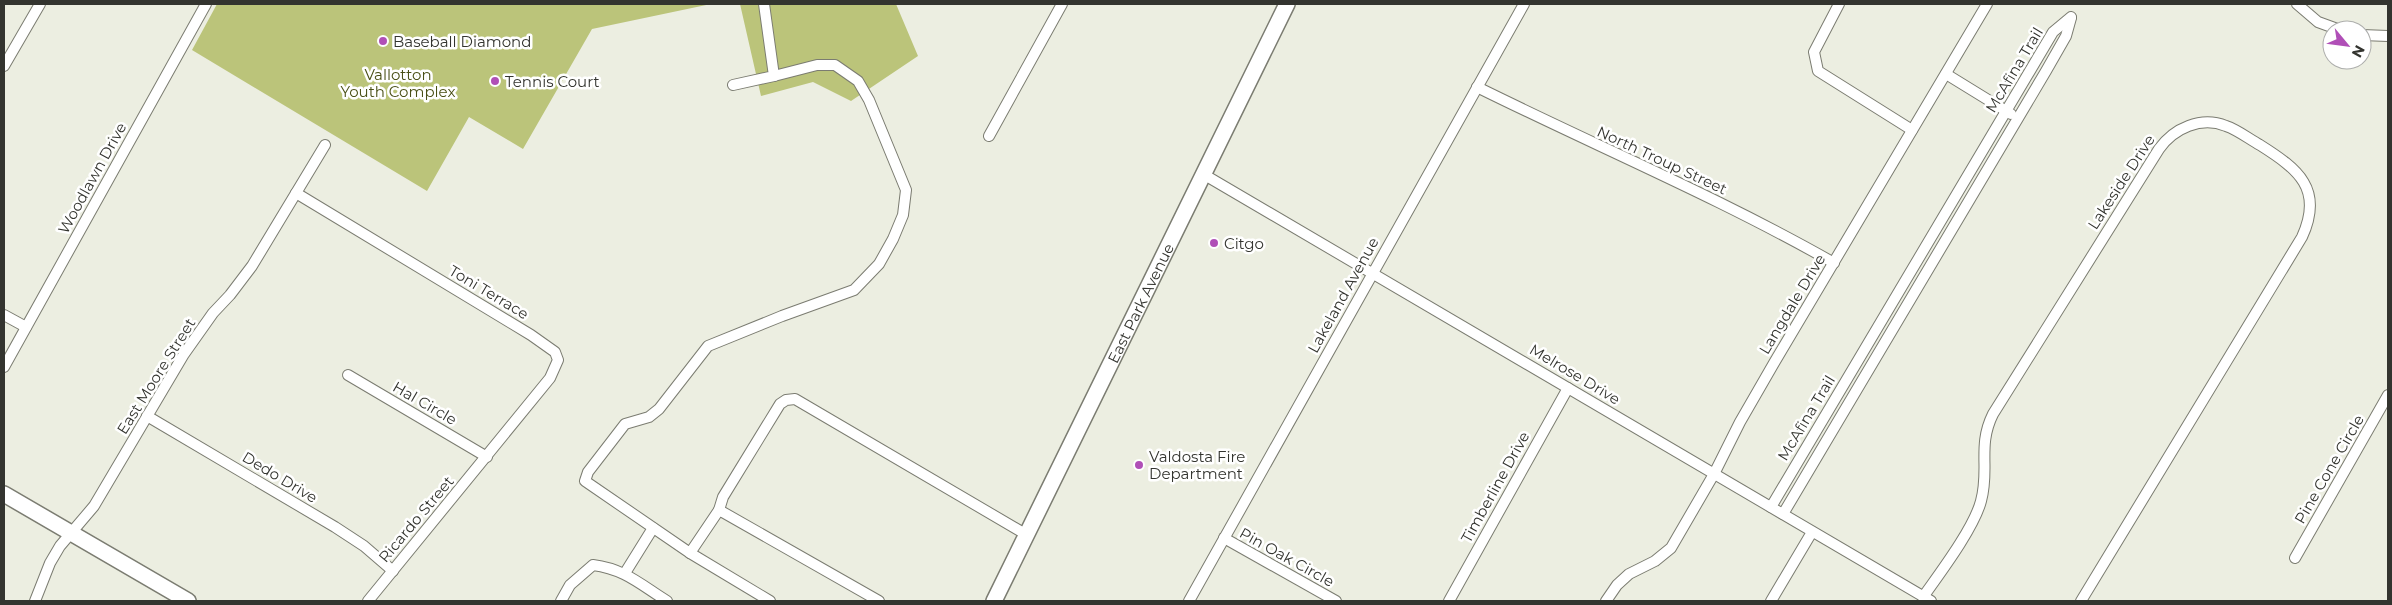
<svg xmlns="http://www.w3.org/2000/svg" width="2392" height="605" font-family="Montserrat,sans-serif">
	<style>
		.green { fill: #bbc47a }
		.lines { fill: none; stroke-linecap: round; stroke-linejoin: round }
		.street-casing { stroke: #7b7c71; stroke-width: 12 }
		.secondary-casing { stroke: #7b7c71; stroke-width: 18 }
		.street { stroke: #fff; stroke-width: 10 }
		.secondary { stroke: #fff; stroke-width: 15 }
		.poi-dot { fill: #b04fb7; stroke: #fff; stroke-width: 2 }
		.labels { text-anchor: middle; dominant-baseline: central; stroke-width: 5; stroke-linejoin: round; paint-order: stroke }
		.poi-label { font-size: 15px; fill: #33342f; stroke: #fff; text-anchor: start }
		.street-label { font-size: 15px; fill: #33342f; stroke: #fff }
		.park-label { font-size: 15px; fill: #494f15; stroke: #fff }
	</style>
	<rect width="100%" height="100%" fill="#eceee1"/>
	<g class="green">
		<path d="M217,4H711L592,29L523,149L469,117L427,191L192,50Z"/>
		<path d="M740,4H896L918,56L851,101L813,82L761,96Z"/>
	</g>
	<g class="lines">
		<defs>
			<g id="street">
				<path d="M1839,4L1814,52L1818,71L1912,130"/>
				<path d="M2297,4L2318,22L2340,30"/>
				<path d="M2362,35L2388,36"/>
				<path d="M4,66L40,4"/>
				<path d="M1946,74L2011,114"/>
				<path d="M774,76L817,65H835L858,81L869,100L906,190L903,215L893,239L879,264L854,290L782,316L708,346L659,409L649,417L625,424L588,472L585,481L690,553L719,510L879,601"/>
				<path d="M733,85L774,76L764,4"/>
				<path d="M1477,87C1596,146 1718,197 1834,263"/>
				<path d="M989,136L1062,4"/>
				<path d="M1203,174L1931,601"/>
				<path d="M296,193L531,335L555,352L558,360L550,378L368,601"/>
				<path d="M4,315L26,327"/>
				<path d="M4,367L206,4"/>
				<path d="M348,375L487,457"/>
				<path d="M147,416L335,527L364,546L393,571"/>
				<path d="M1771,507L2053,32L2071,17"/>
				<path d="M719,510L723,497L780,404L786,400L795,399L1027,535"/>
				<path d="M1783,514L2046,71L2066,36L2071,18"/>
				<path d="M1224,538L1336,601"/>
				<path d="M690,553L770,601"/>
				<path d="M2295,558L2388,395"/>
				<path d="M625,573L653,528"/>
				<path d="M1923,597C1940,573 1974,528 1981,501C1990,469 1977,446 1993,414L2159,149C2174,128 2201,116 2226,126C2238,130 2249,139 2260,145C2298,169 2324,189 2302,237L2081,601"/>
				<path d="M35,601L50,563L60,546L94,506L184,354L213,313L230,295L252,266L325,145"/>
				<path d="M561,601L570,585L593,565C625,569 641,585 667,601"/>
				<path d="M1189,601L1524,4"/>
				<path d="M1449,601L1568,388"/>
				<path d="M1606,601L1617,585L1629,574L1655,561L1671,548L1714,474L1740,422L1774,363L1987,4"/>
				<path d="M1771,601L1812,532"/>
			</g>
			<g id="secondary">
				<path d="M4,494L188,601"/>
				<path id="s1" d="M994,601L1287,4"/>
			</g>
		</defs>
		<use href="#street" class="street-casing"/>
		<use href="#secondary" class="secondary-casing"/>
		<use href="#street" class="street"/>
		<use href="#secondary" class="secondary"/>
	</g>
	<g class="poi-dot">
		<circle cx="383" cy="41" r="5"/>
		<circle cx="495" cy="81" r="5"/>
		<circle cx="1214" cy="243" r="5"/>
		<circle cx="1139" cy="465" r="5"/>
	</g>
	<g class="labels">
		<g class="poi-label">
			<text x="393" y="41">Baseball Diamond</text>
			<text x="505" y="81">Tennis Court</text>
			<text x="1224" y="243">Citgo</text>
			<text x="1149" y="456">Valdosta Fire<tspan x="1149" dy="17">Department</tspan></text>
		</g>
		<g class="street-label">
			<text transform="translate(2014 70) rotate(-59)">McAfina Trail</text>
			<text transform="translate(1662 160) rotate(25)">North Troup Street</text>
			<text transform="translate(92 178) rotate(-61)">Woodlawn Drive</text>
			<text transform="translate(2121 182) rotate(-57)">Lakeside Drive</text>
			<text transform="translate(489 292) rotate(31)">Toni Terrace</text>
			<text transform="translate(1343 295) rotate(-61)">Lakeland Avenue</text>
			<text stroke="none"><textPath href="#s1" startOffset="332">East Park Avenue</textPath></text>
			<text transform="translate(1792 304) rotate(-59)">Langdale Drive</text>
			<text transform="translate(1575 374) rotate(31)">Melrose Drive</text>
			<text transform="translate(156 376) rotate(-58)">East Moore Street</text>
			<text transform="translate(425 403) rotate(30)">Hal Circle</text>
			<text transform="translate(1806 418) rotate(-59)">McAfina Trail</text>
			<text transform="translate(2329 469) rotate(-60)">Pine Cone Circle</text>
			<text transform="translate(280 477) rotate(31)">Dedo Drive</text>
			<text transform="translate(1495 487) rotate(-61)">Timberline Drive</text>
			<text transform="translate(416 519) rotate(-50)">Ricardo Street</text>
			<text transform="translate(1287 557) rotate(29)">Pin Oak Circle</text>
		</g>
		<g class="park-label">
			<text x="398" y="74">Vallotton<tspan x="398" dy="17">Youth Complex</tspan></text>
		</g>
	</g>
	<rect width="2392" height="605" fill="none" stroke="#33342f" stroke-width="10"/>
	<g transform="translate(2347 45) rotate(119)"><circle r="24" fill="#ffffff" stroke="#adaeac"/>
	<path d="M0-4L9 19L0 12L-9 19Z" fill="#b04fb7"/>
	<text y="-8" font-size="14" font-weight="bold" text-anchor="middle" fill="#33342f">N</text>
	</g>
</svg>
